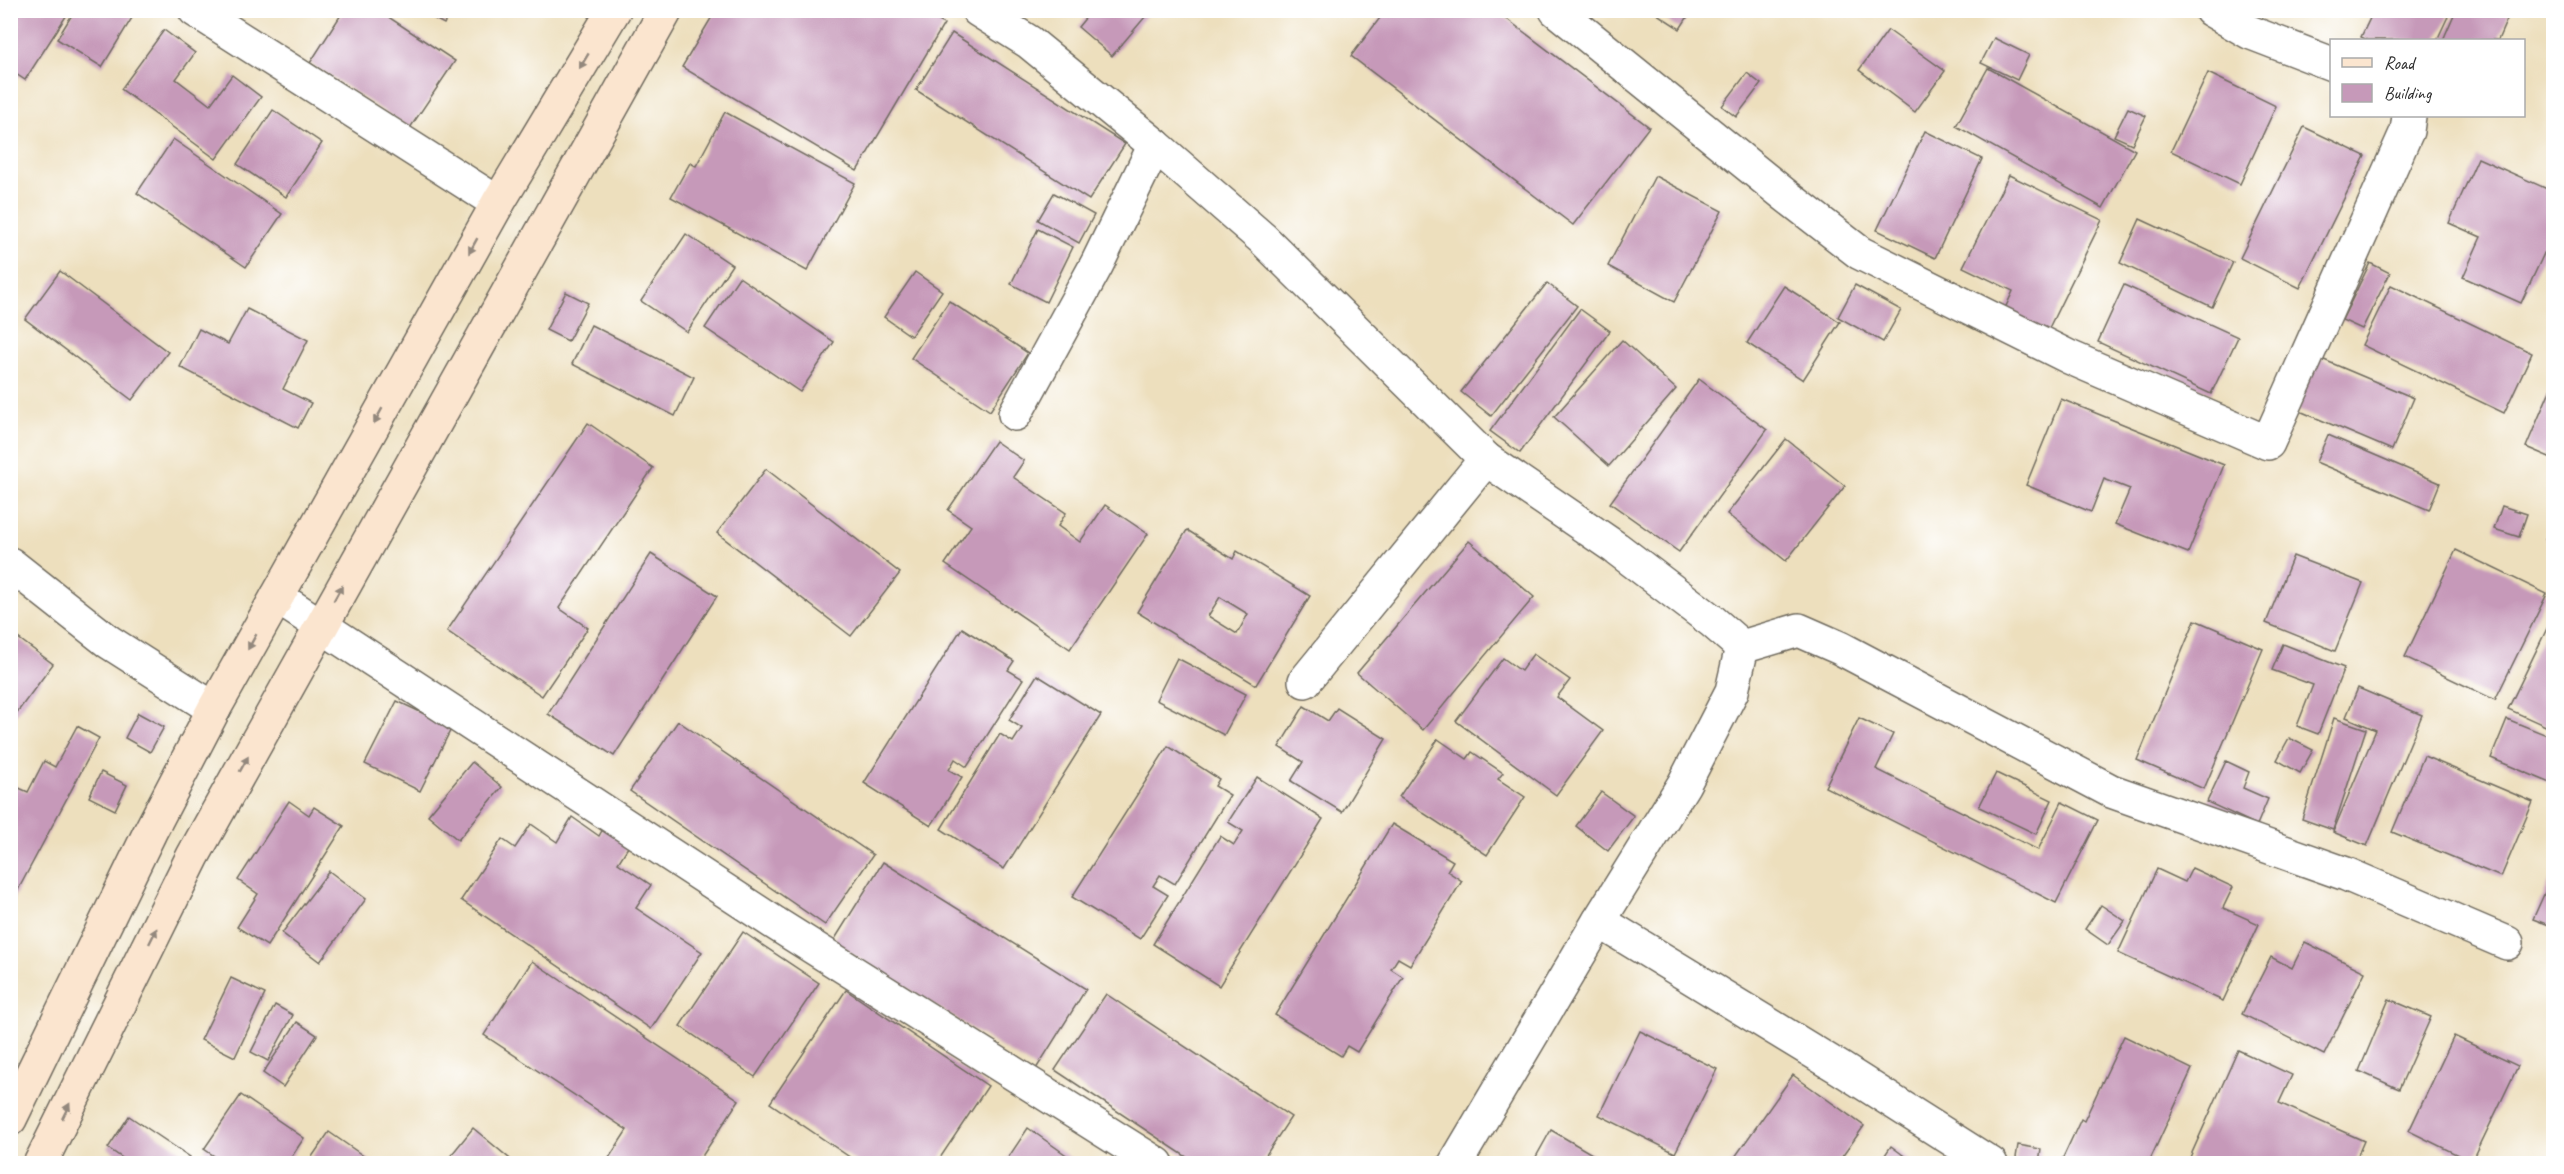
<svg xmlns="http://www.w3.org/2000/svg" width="2564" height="1174" font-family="Caveat,sans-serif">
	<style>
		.building { fill: #c699b9; fill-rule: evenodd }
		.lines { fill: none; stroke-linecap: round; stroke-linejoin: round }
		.street-casing { stroke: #6f6a5e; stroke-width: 36 }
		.secondary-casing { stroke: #6f6a5e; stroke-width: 36 }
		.street { stroke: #fff; stroke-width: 33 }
		.secondary { stroke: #fbe5cf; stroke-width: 33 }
		.oneway { fill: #93887d }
	</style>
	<rect width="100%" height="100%" fill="#fff"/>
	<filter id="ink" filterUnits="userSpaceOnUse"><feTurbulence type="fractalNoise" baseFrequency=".0167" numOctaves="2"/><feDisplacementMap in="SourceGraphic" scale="12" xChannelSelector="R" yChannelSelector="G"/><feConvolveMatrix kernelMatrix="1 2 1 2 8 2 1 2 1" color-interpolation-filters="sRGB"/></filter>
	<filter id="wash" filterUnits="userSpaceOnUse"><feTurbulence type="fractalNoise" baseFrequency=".008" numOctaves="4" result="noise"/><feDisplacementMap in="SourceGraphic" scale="24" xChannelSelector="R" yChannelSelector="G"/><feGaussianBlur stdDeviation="1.35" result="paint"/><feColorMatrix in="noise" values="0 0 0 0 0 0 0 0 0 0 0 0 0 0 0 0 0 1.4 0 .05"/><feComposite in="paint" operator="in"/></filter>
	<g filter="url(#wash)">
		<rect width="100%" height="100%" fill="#eddfbd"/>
		<g id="blocks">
			<g class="building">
				<path d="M10,10H70L25,80L10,70Z"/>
				<path d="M75,10H131L135,13L102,67L57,39Z"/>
				<path d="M344,10H378L455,61L410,128L310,63Z"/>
				<path d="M418,10H451L444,24Z"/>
				<path d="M716,10H921L944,24L857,171L682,67Z"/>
				<path d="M1092,10H1151L1112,56L1078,27Z"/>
				<path d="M1386,10H1495L1649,127L1573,225L1351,56Z"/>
				<path d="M1651,10H1692L1680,29Z"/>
				<path d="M2374,10H2451L2437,40H2367L2361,37Z"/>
				<path d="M2456,10H2511L2498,40H2443Z"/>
				<path d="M164,30L195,53L176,79L210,105L232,75L261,97L216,159L121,89Z"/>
				<path d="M1888,30L1945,71L1915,112L1859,70Z"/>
				<path d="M952,33L1125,144L1089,200L916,90Z"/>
				<path d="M1994,38L2029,55L2017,80L1981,63Z"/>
				<path d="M1988,68L2135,150L2103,208L1956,126Z"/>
				<path d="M1747,73L1761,84L1736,117L1722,106Z"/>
				<path d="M2208,73L2276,106L2240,184L2171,151Z"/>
				<path d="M2128,108L2146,116L2132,144L2114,136Z"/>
				<path d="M273,110L322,143L286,197L237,164Z"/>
				<path d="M725,112L855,183L807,271L671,197L690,163L696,166Z"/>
				<path d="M2304,127L2365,156L2300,288L2240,258Z"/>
				<path d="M1925,131L1982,159L1935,258L1877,230Z"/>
				<path d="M173,139L282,214L246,267L137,193Z"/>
				<path d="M2478,158L2554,192V232L2521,303L2463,277L2481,237L2449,223Z"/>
				<path d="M2009,175L2102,220L2045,336L2002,315L2013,291L1963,267Z"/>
				<path d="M1655,176L1722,211L1674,302L1608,266Z"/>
				<path d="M1054,193L1094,215L1079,243L1038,220Z"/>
				<path d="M2140,219L2233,262L2212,307L2120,263Z"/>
				<path d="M1038,229L1073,247L1046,302L1011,284Z"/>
				<path d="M686,234L732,265L687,332L641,301Z"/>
				<path d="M2370,263L2390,273L2362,329L2342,320Z"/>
				<path d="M60,271L168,352L132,400L25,319Z"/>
				<path d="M915,272L942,291L911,336L884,317Z"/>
				<path d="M739,277L834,342L800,392L705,328Z"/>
				<path d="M1547,283L1577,306L1491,416L1461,392Z"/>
				<path d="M1855,285L1901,310L1883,342L1838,317Z"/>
				<path d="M2124,285L2238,337L2211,394L2098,342Z"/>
				<path d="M2391,285L2532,353L2504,413L2362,345Z"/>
				<path d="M1784,286L1840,322L1803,380L1747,343Z"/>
				<path d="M566,292L588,303L568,341L546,330Z"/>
				<path d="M949,301L1028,353L990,411L911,358Z"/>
				<path d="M247,309L308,340L283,389L311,403L298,428L180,367L199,329L228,344Z"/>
				<path d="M1580,309L1610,331L1520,453L1490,431Z"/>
				<path d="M591,325L694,377L675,416L572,364Z"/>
				<path d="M1622,340L1676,389L1609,466L1554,417Z"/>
				<path d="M2317,357L2414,398L2392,450L2295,409Z"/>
				<path d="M1699,379L1767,430L1679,552L1610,503Z"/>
				<path d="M2554,381V459L2526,447Z"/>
				<path d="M2061,399L2224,465L2188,553L2115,524L2130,489L2104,479L2091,512L2026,485Z"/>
				<path d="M588,423L653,468L559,608L588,628L542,696L447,631Z"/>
				<path d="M2328,435L2440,483L2429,510L2316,462Z"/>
				<path d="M1786,439L1845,486L1786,561L1727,514Z"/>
				<path d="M995,441L1024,461L1013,477L1066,513L1058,526L1080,542L1105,505L1148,534L1070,649L945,564L971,526L948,510Z"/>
				<path d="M766,469L900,573L851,636L717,533Z"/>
				<path d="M2502,506L2527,514L2519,537L2494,529Z"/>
				<path d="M2554,519V543L2545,539Z"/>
				<path d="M1187,530L1233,559L1237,551L1310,596L1256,685L1137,612ZM1220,597L1248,614L1237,634L1208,616Z"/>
				<path d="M1469,541L1534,597L1423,730L1357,673Z"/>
				<path d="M2456,550L2547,594L2495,700L2405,657Z"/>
				<path d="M651,554L717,596L614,756L548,714Z"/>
				<path d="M2293,556L2363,583L2335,651L2266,623Z"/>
				<path d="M2554,614V720L2550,728L2508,709Z"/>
				<path d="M2195,620L2263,649L2204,789L2137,760Z"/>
				<path d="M962,628L1014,661L1008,670L1023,679L967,767L955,759L949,770L962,777L931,826L864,783Z"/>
				<path d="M10,632L53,664L10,722Z"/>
				<path d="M2283,644L2344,668L2318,734L2297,726L2313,685L2272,670Z"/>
				<path d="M1533,654L1570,680L1557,697L1603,731L1556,795L1456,721L1503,658L1521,671Z"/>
				<path d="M1177,658L1246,694L1224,735L1156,700Z"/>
				<path d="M1037,675L1101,715L1004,869L941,829L1000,734L1013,742L1022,728L1009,720Z"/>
				<path d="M2358,688L2422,715L2367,846L2333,832L2376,730L2346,717Z"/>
				<path d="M397,701L452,727L420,791L365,764Z"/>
				<path d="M1304,706L1328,721L1337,708L1386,739L1342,812L1291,781L1303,762L1279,747Z"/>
				<path d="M138,713L164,727L150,752L125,738Z"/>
				<path d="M1859,718L1893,734L1876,769L2038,850L2062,802L2098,820L2056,903L1825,787Z"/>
				<path d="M2334,718L2366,729L2333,830L2302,819Z"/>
				<path d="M2507,719L2554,738L2553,784L2491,758Z"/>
				<path d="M678,721L873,855L825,925L630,791Z"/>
				<path d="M77,726L99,738L10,905V784L28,792L44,761L55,767Z"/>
				<path d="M2289,738L2313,750L2300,773L2277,760Z"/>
				<path d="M1438,739L1467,759L1472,752L1503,773L1498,779L1525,797L1487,855L1399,797Z"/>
				<path d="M1168,746L1219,779L1215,786L1230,795L1175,884L1160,875L1153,886L1168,895L1140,939L1072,897Z"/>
				<path d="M2424,756L2533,802L2501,877L2392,832Z"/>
				<path d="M2226,761L2249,772L2243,788L2268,799L2257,825L2207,802Z"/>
				<path d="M472,762L502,787L458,840L428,815Z"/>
				<path d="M101,772L127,785L115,810L89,797Z"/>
				<path d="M1996,773L2052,800L2036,834L1979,807Z"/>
				<path d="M1257,777L1323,819L1219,986L1153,944L1220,836L1234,845L1243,831L1228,822Z"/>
				<path d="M1601,792L1634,816L1608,851L1576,826Z"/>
				<path d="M289,801L309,815L314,807L344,826L267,946L237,927L258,894L238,880Z"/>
				<path d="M572,817L599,836L604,827L630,844L618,863L651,885L636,908L702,952L651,1029L461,900L502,839L515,848L531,824L557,842Z"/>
				<path d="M1392,824L1453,861L1447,871L1462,881L1410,965L1398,958L1391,969L1403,977L1357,1052L1347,1046L1341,1056L1275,1015Z"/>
				<path d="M883,862L1086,989L1036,1069L833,942Z"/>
				<path d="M2192,868L2233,887L2223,908L2259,924L2223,1001L2118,953L2157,869L2185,882Z"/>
				<path d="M329,871L366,899L320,962L282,933Z"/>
				<path d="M2554,872V927L2533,919Z"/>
				<path d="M2101,905L2125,921L2108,945L2085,929Z"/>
				<path d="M743,932L819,983L755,1077L680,1026Z"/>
				<path d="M2305,942L2365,972L2324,1055L2242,1014L2271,957L2292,968Z"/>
				<path d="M532,961L739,1100L697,1164H605L627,1130L484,1035Z"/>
				<path d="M231,978L265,994L235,1057L201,1040Z"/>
				<path d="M846,990L988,1086L936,1164H860L770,1103Z"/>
				<path d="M1106,994L1291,1117L1260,1164H1197L1055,1070Z"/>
				<path d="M2389,999L2431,1017L2399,1089L2359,1071Z"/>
				<path d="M275,1005L293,1015L268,1061L251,1052Z"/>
				<path d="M297,1022L317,1035L283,1087L263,1073Z"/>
				<path d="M1640,1031L1717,1069L1675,1153L1599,1115Z"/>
				<path d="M2124,1036L2192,1069L2148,1164H2060L2081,1119L2084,1121Z"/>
				<path d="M2454,1036L2518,1066L2472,1162L2409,1131Z"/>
				<path d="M2238,1050L2292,1075L2279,1103L2364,1141L2354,1164H2187Z"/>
				<path d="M1793,1075L1864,1126L1837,1164H1730Z"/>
				<path d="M241,1095L304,1138L287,1164H226L204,1149Z"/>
				<path d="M129,1116L190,1157L186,1164H131L108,1148Z"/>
				<path d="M473,1128L516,1164H444Z"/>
				<path d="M1028,1128L1079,1164H1004Z"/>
				<path d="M1551,1130L1609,1164H1532Z"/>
				<path d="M329,1132L375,1164H307Z"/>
				<path d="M2018,1145L2041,1149L2039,1164H2015Z"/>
				<path d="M1891,1146L1915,1164H1879Z"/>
			</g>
		</g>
	</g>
	<g filter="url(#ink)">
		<use href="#blocks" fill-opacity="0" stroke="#6f6a5e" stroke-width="1.5"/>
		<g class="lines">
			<defs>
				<g id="street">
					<path d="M195,10L498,203"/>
					<path d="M978,10L1029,42L1155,145L1263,239L1486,459L1616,548L1712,621L1742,647"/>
					<path d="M1556,10L1785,195L1860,253L2069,357L2268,443L2407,131L2409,116"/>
					<path d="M2211,10L2249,32L2332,64"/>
					<path d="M1015,414L1097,264L1155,145"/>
					<path d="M10,564L109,642L214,709"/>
					<path d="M277,597L773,922L1157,1164"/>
					<path d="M1742,647L1799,630L1840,648L2111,791L2346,874L2507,943"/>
					<path d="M1305,681L1486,459"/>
					<path d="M1599,921L1840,1068L1991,1164"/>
					<path d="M1455,1164L1599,921L1684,784L1732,691L1742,647"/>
				</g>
				<g id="secondary">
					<path d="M10,1119L150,832L214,709L498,203L614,10"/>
					<path d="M40,1164L193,856L666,10"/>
				</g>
			</defs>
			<use href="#street" class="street-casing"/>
			<use href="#secondary" class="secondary-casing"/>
			<use href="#street" class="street"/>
			<use href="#secondary" class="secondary"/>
		</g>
		<defs><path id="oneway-solid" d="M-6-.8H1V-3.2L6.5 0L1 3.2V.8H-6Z" transform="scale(1.5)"/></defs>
		<g class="oneway">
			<use href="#oneway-solid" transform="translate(584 61) rotate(121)"/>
			<use href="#oneway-solid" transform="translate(473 246) rotate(119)"/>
			<use href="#oneway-solid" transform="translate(378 416) rotate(119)"/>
			<use href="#oneway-solid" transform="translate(338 593) rotate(-61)"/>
			<use href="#oneway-solid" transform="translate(252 642) rotate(119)"/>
			<use href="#oneway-solid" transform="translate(244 764) rotate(-61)"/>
			<use href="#oneway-solid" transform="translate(153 936) rotate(-64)"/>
			<use href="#oneway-solid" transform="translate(66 1111) rotate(-64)"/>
		</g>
	</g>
	<rect width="2564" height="1174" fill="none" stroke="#fff" stroke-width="36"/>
	<rect x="2330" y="39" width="195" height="78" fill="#ffffff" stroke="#aaaaaa" stroke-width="1.5"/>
	<rect x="2342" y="58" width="30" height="9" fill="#fbe5cf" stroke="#aaaaaa" stroke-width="1.5"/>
	<text x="2384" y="69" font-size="18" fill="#2b2b2b">Road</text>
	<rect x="2342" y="84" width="30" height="18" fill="#c699b9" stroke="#aaaaaa" stroke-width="1.5"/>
	<text x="2384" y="99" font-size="18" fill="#2b2b2b">Building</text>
</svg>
